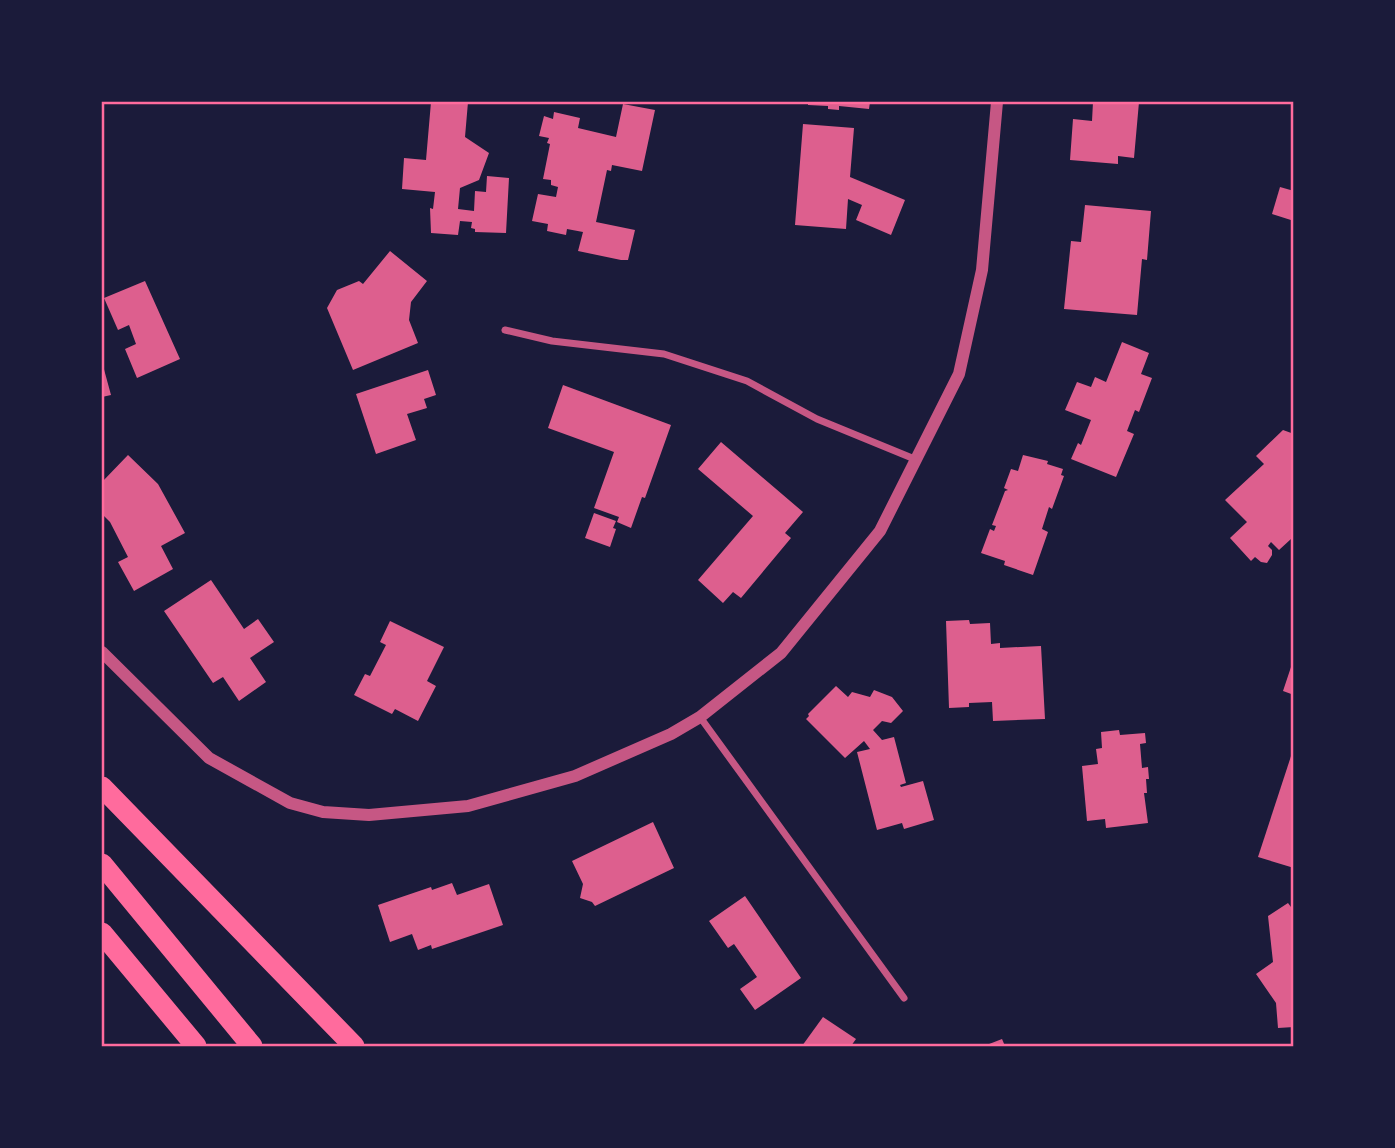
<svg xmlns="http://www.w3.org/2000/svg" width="1395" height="1148" font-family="'IBM Plex Serif',serif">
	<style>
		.building { fill: #dd5f8e }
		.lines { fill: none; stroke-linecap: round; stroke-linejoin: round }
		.minor { stroke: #c65784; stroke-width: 7 }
		.tertiary { stroke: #c65784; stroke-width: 12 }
		.motorway { stroke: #ff6b9d; stroke-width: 21 }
		.neatline { fill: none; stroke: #ff6b9d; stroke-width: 2.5 }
	</style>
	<rect width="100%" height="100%" fill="#1b1b3a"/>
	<g class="building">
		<path d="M431,102H468L465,137L489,153L479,180L460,188L458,209L474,211L475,191L486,192L487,176L509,178L506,233L475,232V229L471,228L472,222L460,221L458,235L431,233L430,208L433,209L435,192L402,189L404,158L426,160Z"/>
		<path d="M808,102H870L869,109L839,106V110L828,109V106L808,105Z"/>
		<path d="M1093,102H1139L1134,158L1118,156V164L1070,160L1073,119L1092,121Z"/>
		<path d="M623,104L655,110L642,171L612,165L611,171L607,170L596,222L635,230L628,260H621L578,251L583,232L567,229L566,235L547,231L548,224L532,221L538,194L556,197L558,187L551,185V180L543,179L550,144L547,143L549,138L539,136L544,116L553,119L554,112L580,118L578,128L616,137Z"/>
		<path d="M803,124L854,128L850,177L905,200L891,235L856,220L862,205L848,199L846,229L795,225Z"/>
		<path d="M1280,187L1294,191V221L1272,214Z"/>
		<path d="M1085,205L1151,211L1147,260L1142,259L1137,315L1064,309L1071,241L1081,242Z"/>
		<path d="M390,251L427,281L411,302L409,320L418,343L353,370L327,308L337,290L359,281L363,284Z"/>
		<path d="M145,281L180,359L137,378L125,349L136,344L129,325L118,330L104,298Z"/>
		<path d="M1122,342L1149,353L1141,374L1152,378L1139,412L1135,410L1127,431L1134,434L1116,477L1071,459L1078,443L1081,445L1091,420L1065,410L1077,382L1091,387L1095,377L1106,382Z"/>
		<path d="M102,362L111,395L102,397Z"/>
		<path d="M428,370L436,395L424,399L427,408L407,414L416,440L376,454L356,394Z"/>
		<path d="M563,385L671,425L645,498L642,497L631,528L617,522L619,517L594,508L614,452L548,428Z"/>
		<path d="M1283,430L1294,434V542L1291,539L1279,550L1271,542L1268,546L1272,550V555L1267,563L1261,562L1255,557L1251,561L1230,538L1247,522L1225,500L1264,464L1256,456Z"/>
		<path d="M721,442L803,512L785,533L791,538L741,598L733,592L723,603L698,580L753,516L698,469Z"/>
		<path d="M128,455L158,484L185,533L161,546L173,569L134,591L118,562L128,557L110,522L102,514V482Z"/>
		<path d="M1023,455L1048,461L1047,464L1063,469L1061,475L1064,476L1052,509L1049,507L1042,529L1048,532L1033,575L1004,565L1005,561L981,553L990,529L994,531L996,526L992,525L1005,491L1008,490L1004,488L1011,469L1018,471Z"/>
		<path d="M594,513L616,521L613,528L616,529L610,547L585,538Z"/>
		<path d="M211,580L244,629L258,619L274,642L250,658L266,682L239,701L223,677L213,683L164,611Z"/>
		<path d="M969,620L970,624L990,623L991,644L1000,643V648L1041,646L1045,719L993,721L992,702L969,703V707L949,708L946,621Z"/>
		<path d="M390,621L444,647L427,681L436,686L418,721L395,709L392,714L354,695L365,674L370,676L386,645L380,642Z"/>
		<path d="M1293,661L1294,662V695L1283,691Z"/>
		<path d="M836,686L848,697L852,692L870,697L874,690L892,697L903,711L891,723L882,721L873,730L882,740L894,737L906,783L900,785L901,787L923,781L934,820L904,829L902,823L877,830L857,752L870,749L864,741L845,758L806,719L809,716L808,714Z"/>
		<path d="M1119,730L1120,735L1145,733L1146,743L1140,744L1142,768L1148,767L1149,779H1146L1147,793H1144L1148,823L1106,828L1105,819L1087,821L1082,766L1098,764L1096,749L1102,748L1101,732Z"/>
		<path d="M1293,750H1294V868L1258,857Z"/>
		<path d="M653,822L674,868L595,906L592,902L580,898L583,884L572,861Z"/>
		<path d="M452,883L457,895L489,884L503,925L432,949L431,945L418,950L412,934L390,942L378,905L431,887L432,890Z"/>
		<path d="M745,896L801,978L755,1010L740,989L757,977L734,944L728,948L709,921Z"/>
		<path d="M1288,903L1294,911V1027L1278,1028L1276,1003L1256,974L1273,962L1268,916Z"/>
		<path d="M823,1017L856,1039L851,1046H802Z"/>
		<path d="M1002,1039L1005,1046H984Z"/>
	</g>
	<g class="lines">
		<g class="minor">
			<path d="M505,330L552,341L664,354L747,381L817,419L917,460"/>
			<path d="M700,717L904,998"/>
		</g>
		<path class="tertiary" d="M102,652L209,758L290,803L323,812L369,815L468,806L575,776L671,734L700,717L781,653L880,531L959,374L982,270L997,102"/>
		<g class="motorway">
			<path d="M102,787L354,1046"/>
			<path d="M102,864L252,1046"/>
			<path d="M102,933L196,1046"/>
		</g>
	</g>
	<rect width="1395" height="1148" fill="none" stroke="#1b1b3a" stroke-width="206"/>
	<rect x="103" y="103" width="1189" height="942" class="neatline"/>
</svg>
